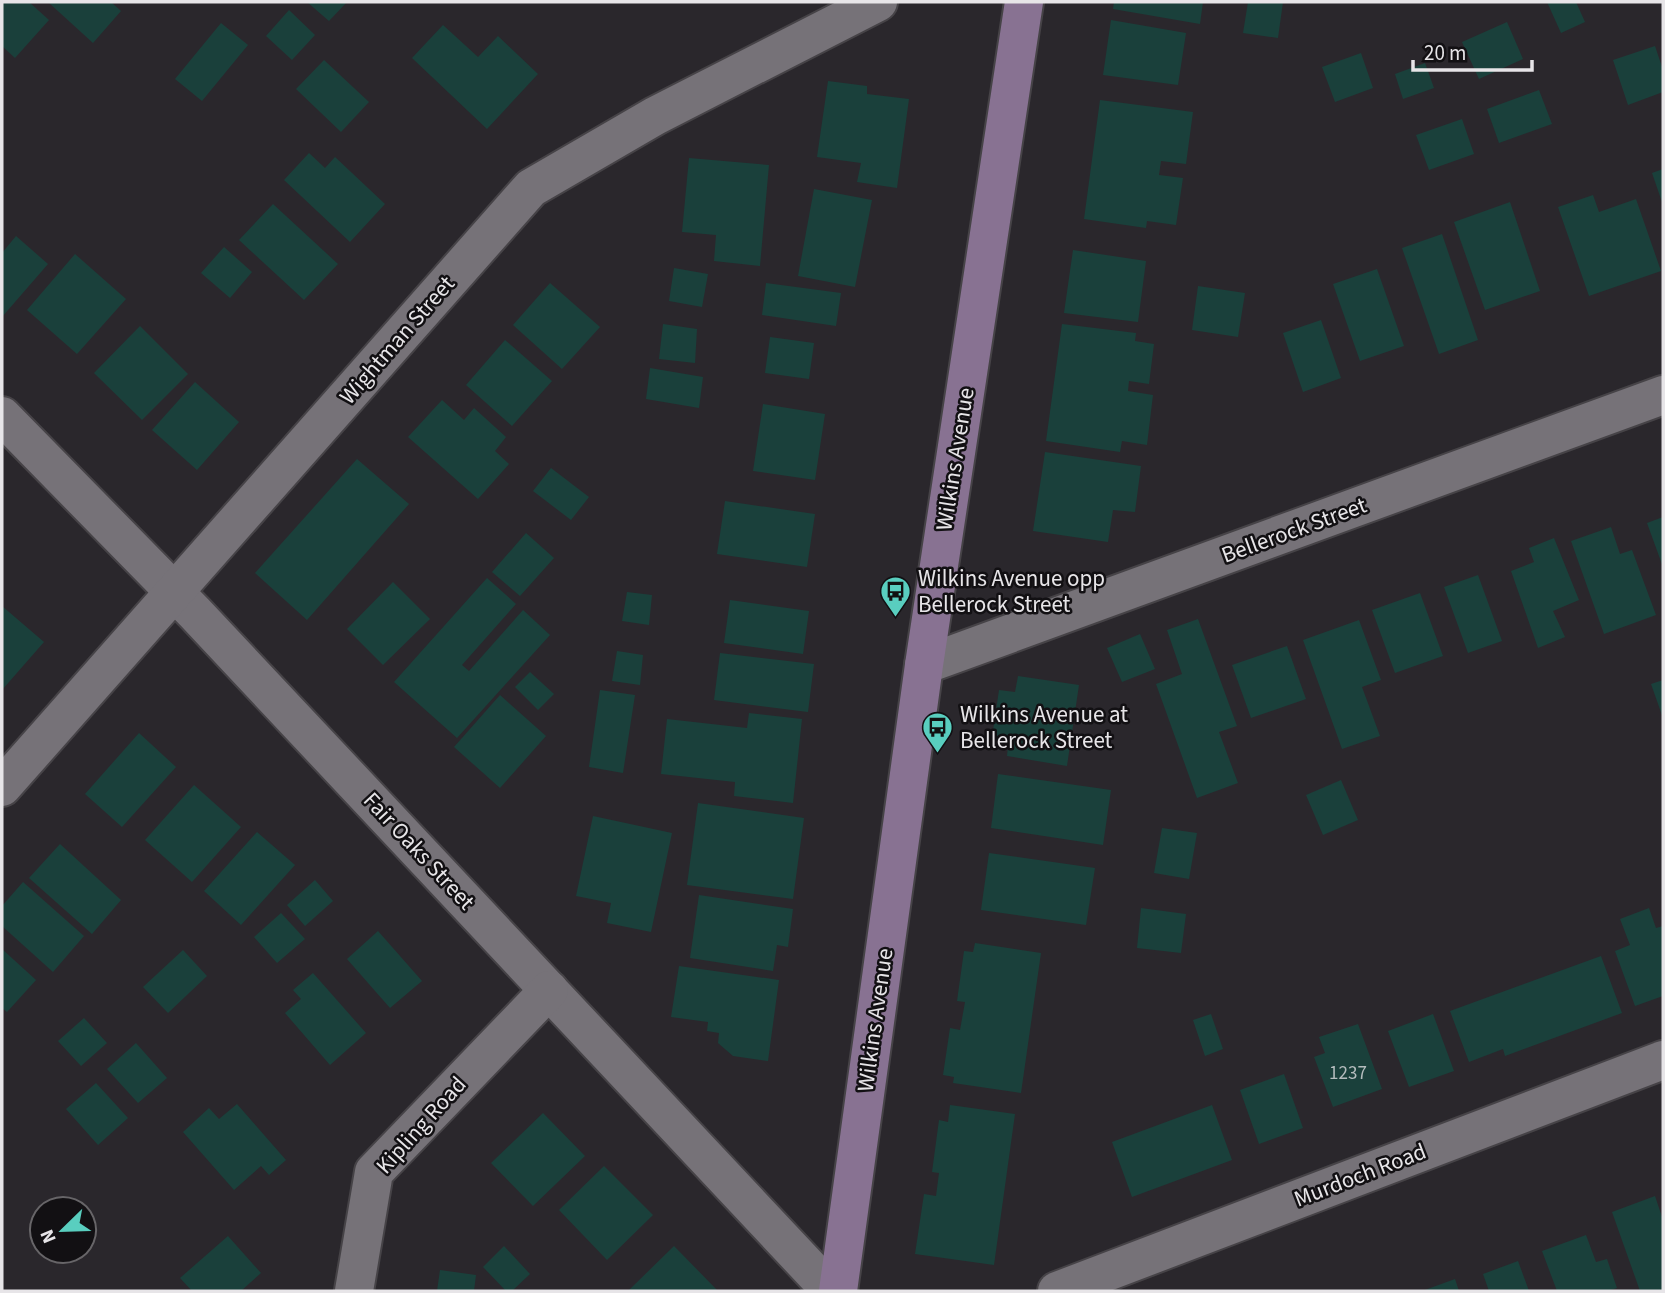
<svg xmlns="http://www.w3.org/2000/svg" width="1665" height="1293" font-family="'Source Sans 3',sans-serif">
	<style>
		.building { fill: #1a403b }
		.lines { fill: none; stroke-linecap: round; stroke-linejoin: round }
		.minor-casing { stroke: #464347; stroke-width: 42 }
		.secondary-casing { stroke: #464347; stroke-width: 42 }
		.minor { stroke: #767278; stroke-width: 38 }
		.secondary { stroke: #887292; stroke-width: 38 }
		.labels { text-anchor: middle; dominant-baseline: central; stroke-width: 5; stroke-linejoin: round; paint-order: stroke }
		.number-label { font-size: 19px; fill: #b4bcbd }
		.street-label { font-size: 23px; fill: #e7e5e8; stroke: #121013 }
		.poi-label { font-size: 23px; fill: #e7e5e8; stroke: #121013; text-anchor: start }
	</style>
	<rect width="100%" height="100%" fill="#2a272c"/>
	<g class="building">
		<path d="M2,2H29L49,20L15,58L2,46Z"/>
		<path d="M48,2H111L121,11L93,43Z"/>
		<path d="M307,2H347L329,21Z"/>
		<path d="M1114,2H1203L1200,24L1113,9Z"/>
		<path d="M1248,2H1283L1278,38L1243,33Z"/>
		<path d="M1547,2H1576L1585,22L1561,33Z"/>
		<path d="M289,10L315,35L292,60L266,36Z"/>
		<path d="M1111,20L1186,33L1178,85L1103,75Z"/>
		<path d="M1507,22L1523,59L1479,79L1462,42Z"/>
		<path d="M221,23L248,45L202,101L175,79Z"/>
		<path d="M443,25L478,57L498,36L538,74L487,129L412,58Z"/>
		<path d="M1655,46L1663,70V92L1628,105L1613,60Z"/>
		<path d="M1361,53L1373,88L1335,102L1322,67Z"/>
		<path d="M324,60L369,102L341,132L296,89Z"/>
		<path d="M1425,63L1434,88L1403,99L1395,74Z"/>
		<path d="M828,81L867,86V94L909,99L897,188L857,182L861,163L817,157Z"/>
		<path d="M1539,90L1552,124L1499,143L1487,109Z"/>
		<path d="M1100,100L1193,112L1186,164L1161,161L1159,175L1183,178L1176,225L1147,221L1146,228L1084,219Z"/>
		<path d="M1462,119L1474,154L1429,170L1416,135Z"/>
		<path d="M309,153L325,168L335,157L385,204L350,242L284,180Z"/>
		<path d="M689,158L769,165L760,266L714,261L716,235L682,232Z"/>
		<path d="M1663,169V205L1652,173Z"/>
		<path d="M814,189L872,200L855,287L798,276Z"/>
		<path d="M1593,195L1599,212L1636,199L1661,271L1589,296L1558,207Z"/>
		<path d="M1510,202L1540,291L1485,310L1454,222Z"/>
		<path d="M273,204L338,264L304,300L239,240Z"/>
		<path d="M1442,234L1478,340L1439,354L1402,248Z"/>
		<path d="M16,236L48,264L2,317V253Z"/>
		<path d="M224,247L252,272L230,298L201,273Z"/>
		<path d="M1073,250L1146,261L1138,322L1064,313Z"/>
		<path d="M75,254L126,299L77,354L27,310Z"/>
		<path d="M674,268L708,274L702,307L669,301Z"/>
		<path d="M1377,269L1404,346L1360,361L1333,284Z"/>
		<path d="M550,283L600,327L562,369L513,325Z"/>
		<path d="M766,283L841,293L836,326L762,315Z"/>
		<path d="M1198,286L1245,293L1238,337L1192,330Z"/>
		<path d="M1321,320L1341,378L1303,392L1283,333Z"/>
		<path d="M663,324L697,329L695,363L659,359Z"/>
		<path d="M1062,324L1136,333L1135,341L1154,344L1149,384L1129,381L1128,391L1153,395L1147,445L1122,441L1120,452L1046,441Z"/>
		<path d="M140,326L188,374L142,420L94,373Z"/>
		<path d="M770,337L814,343L809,379L765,373Z"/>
		<path d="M505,340L552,381L512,426L466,385Z"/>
		<path d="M650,368L703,377L699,408L646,399Z"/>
		<path d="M195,382L239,422L197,470L152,430Z"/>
		<path d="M442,400L464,420L474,408L506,437L495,451L509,464L478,499L408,437Z"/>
		<path d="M763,404L825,414L815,480L753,471Z"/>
		<path d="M1045,452L1141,466L1135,512L1113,510L1108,542L1033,531Z"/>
		<path d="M357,459L409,504L307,620L255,573Z"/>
		<path d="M551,468L589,497L571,520L533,491Z"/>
		<path d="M725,501L815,514L807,567L717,554Z"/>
		<path d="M1663,517V567L1647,523Z"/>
		<path d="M1611,527L1620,554L1632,550L1656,615L1604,634L1571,541Z"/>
		<path d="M526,533L554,558L520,596L492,572Z"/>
		<path d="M1554,538L1579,600L1553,611L1565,637L1538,648L1511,571L1534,562L1529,548Z"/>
		<path d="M1478,575L1502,641L1468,653L1444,587Z"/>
		<path d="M487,578L516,604L462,665L469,671L523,610L550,635L457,738L394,682Z"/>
		<path d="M393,582L430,619L383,665L347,629Z"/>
		<path d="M627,592L652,595L649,625L622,621Z"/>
		<path d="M1420,593L1443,656L1395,673L1372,610Z"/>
		<path d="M730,600L809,611L803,654L724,643Z"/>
		<path d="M2,606L44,642L2,690Z"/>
		<path d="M1198,619L1237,726L1219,732L1238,783L1197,798L1156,684L1182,674L1167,630Z"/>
		<path d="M1359,620L1381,680L1362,687L1380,736L1342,749L1303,640Z"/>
		<path d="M1140,634L1155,669L1122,682L1107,648Z"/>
		<path d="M1287,646L1306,699L1251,718L1232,665Z"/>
		<path d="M617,651L643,655L640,685L612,681Z"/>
		<path d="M720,653L814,664L808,712L714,700Z"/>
		<path d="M530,672L554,694L538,710L515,687Z"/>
		<path d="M1018,676L1079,685L1067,766L1007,756L1008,746L991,744L999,690L1015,692Z"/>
		<path d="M1663,680V718L1651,684Z"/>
		<path d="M600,690L635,695L623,773L589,767Z"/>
		<path d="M500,695L546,736L500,788L454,747Z"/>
		<path d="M749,713L802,719L793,803L734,796L735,782L661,774L667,719L747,728Z"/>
		<path d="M139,733L176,767L122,827L85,794Z"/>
		<path d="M998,774L1111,790L1103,845L991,828Z"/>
		<path d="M1341,780L1358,820L1323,835L1306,795Z"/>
		<path d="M194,785L241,827L192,882L145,840Z"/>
		<path d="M698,803L804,818L793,899L687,885Z"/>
		<path d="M593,816L672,833L651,932L607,923L611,903L576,896Z"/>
		<path d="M1162,828L1197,833L1189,879L1154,873Z"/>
		<path d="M257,832L295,865L241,925L204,891Z"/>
		<path d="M60,844L121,900L92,934L29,878Z"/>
		<path d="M989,853L1095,868L1086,925L981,910Z"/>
		<path d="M315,880L333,901L305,926L287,905Z"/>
		<path d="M23,882L84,936L53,972L2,926V906Z"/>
		<path d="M699,895L793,909L788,947L777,945L773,971L690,958Z"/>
		<path d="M1141,908L1186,914L1181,953L1137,948Z"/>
		<path d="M1649,908L1656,928L1663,926V996L1635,1006L1615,951L1630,945L1620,919Z"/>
		<path d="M281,913L305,939L277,963L254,937Z"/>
		<path d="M378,931L422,981L390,1008L347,959Z"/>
		<path d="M975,943L1041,953L1021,1093L953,1083L954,1077L943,1075L950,1028L960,1030L965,1002L957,1001L964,951L973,952Z"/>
		<path d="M2,949L36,980L7,1012L2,1008Z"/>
		<path d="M183,950L207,976L168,1013L143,987Z"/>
		<path d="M1601,956L1622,1013L1505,1056L1503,1049L1469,1062L1450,1011Z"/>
		<path d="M679,966L779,980L768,1061L733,1056L718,1043L719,1033L707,1031L708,1022L671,1017Z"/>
		<path d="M313,973L366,1033L330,1065L285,1013L301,999L293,990Z"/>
		<path d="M1211,1014L1223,1049L1205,1056L1193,1020Z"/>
		<path d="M1433,1014L1454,1071L1409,1087L1388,1031Z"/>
		<path d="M84,1018L107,1043L81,1066L58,1041Z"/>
		<path d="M1358,1024L1382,1089L1333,1107L1314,1057L1325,1053L1319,1037Z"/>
		<path d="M136,1043L167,1078L138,1103L107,1069Z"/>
		<path d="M1284,1074L1303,1128L1259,1144L1240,1090Z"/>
		<path d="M96,1083L128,1118L98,1145L66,1109Z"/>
		<path d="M237,1104L286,1160L269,1175L261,1166L234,1190L183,1132L209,1108L219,1119Z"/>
		<path d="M950,1105L1015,1114L994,1265L915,1254L924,1194L936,1196L939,1173L932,1172L939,1120L948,1122Z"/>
		<path d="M1212,1105L1232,1160L1132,1197L1112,1142Z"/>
		<path d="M543,1113L585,1156L533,1206L491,1163Z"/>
		<path d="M604,1166L653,1215L607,1260L559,1210Z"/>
		<path d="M1655,1196L1663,1220V1291H1640L1612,1212Z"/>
		<path d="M1586,1235L1596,1262L1607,1259L1617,1288L1608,1291H1557L1542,1251Z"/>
		<path d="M228,1236L261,1273L241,1291H192L180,1278Z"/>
		<path d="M504,1246L530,1274L512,1291H506L483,1267Z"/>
		<path d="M674,1246L718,1291H628Z"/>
		<path d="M1518,1261L1529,1291H1489L1483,1274Z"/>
		<path d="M440,1270L476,1275L474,1291H437Z"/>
		<path d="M1455,1279L1459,1291H1422Z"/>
	</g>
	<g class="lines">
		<defs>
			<g id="minor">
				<path d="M2,416L195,613L831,1291"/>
				<path d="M924,665L1663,395"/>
				<path d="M2,787L531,188L655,116L878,2"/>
				<path d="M354,1291L374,1172L549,990"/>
				<path d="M1057,1291L1663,1060"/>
			</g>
			<path id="secondary" d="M838,1291L924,665L1024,2"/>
		</defs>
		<use href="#minor" class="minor-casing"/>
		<use href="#secondary" class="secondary-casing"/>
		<use href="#minor" class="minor"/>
		<use href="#secondary" class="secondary"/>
	</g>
	<defs>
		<symbol id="bus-pin" viewBox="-11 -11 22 30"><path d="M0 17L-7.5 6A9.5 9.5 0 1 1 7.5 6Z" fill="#59cebf" stroke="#121013"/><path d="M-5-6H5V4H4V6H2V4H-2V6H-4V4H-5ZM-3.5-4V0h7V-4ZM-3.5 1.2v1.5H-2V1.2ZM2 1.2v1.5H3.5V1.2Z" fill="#111"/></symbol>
	</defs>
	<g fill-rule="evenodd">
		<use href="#bus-pin" x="878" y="574" width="35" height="47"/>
		<use href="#bus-pin" x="920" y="710" width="35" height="47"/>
	</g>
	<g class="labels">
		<g class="number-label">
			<text x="1348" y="1073">1237</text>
		</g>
		<g class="street-label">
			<text transform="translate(397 340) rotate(-49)">Wightman Street</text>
			<text transform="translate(955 459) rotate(-81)">Wilkins Avenue</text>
			<text transform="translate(1294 530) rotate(-20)">Bellerock Street</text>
			<text transform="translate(419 851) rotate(47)">Fair Oaks Street</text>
			<text transform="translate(875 1020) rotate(-82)">Wilkins Avenue</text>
			<text transform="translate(421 1125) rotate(-48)">Kipling Road</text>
			<text transform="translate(1360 1175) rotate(-21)">Murdoch Road</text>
		</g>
		<g class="poi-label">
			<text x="918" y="578">Wilkins Avenue opp<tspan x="918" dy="26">Bellerock Street</tspan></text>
			<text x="960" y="714">Wilkins Avenue at<tspan x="960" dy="26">Bellerock Street</tspan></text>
		</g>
	</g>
	<rect width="1665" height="1293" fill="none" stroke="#e7e5e8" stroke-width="7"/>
	<g transform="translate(63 1230) rotate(247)"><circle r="33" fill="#121013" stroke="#676568" stroke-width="2"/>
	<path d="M0-5L12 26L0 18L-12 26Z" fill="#59cebf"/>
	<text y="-10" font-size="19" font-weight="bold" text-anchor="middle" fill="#e7e5e8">N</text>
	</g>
	<path d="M1413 60v10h119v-10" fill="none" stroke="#e7e5e8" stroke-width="3.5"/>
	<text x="1424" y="60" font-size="21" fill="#e7e5e8" stroke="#121013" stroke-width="5" paint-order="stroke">20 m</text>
</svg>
